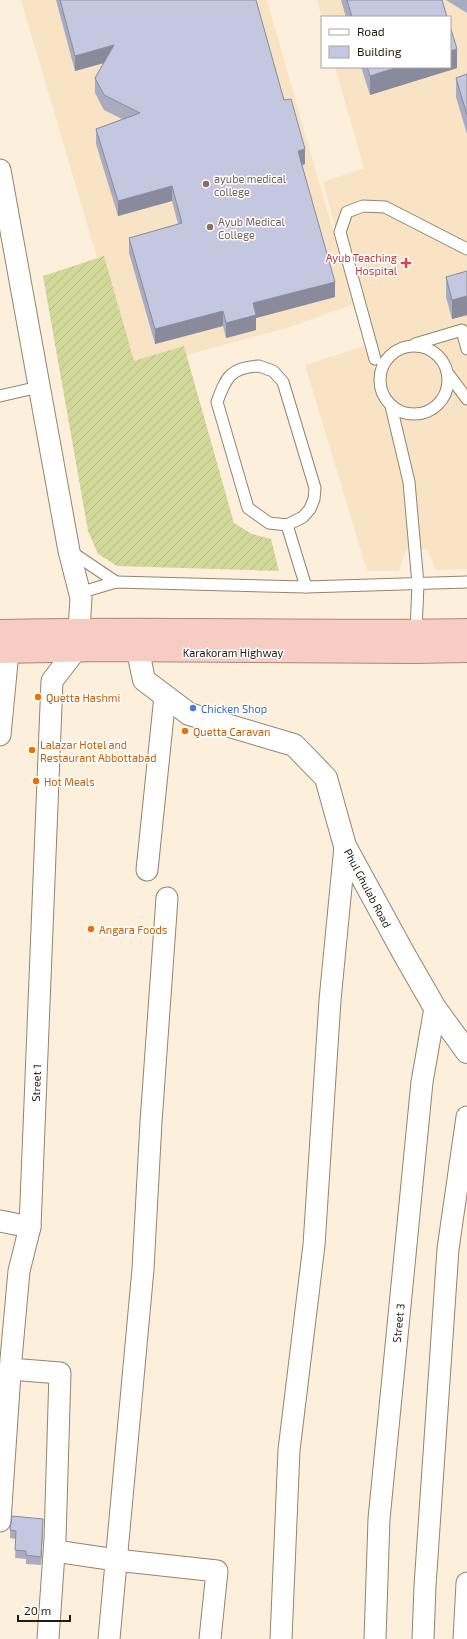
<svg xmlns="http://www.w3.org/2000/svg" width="467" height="1639" font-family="'Exo 2',sans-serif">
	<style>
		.built { fill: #f8e4c5 }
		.garden { fill: url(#garden-furrows) }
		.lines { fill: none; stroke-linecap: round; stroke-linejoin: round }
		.service-casing { stroke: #93846f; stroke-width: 13 }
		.minor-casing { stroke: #93846f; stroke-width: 23 }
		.tertiary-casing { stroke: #93846f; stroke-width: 24 }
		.trunk-casing { stroke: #aa867c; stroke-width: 24 }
		.service { stroke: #fff; stroke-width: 11 }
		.minor { stroke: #fff; stroke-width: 21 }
		.tertiary { stroke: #fff; stroke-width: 22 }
		.trunk { stroke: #f6ccc3; stroke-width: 22 }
		.wall { fill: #a9abc1 }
		.shaded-wall { fill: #898b9d }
		.building { fill: #c4c7e0; stroke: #898b9d }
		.education-dot { fill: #8d6e63; stroke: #fff; stroke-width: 1.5 }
		.health-dot { fill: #e0444e; stroke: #fff; stroke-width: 1.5 }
		.food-dot { fill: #e8710a; stroke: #fff; stroke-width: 1.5 }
		.shop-dot { fill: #3f7fe0; stroke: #fff; stroke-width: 1.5 }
		.labels { text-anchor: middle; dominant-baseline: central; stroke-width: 3; stroke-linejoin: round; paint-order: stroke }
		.education-label { font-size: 11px; fill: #785e54; stroke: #fff; text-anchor: start }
		.health-label { font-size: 11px; fill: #be3a42; stroke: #fff; text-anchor: end }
		.street-label { font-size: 11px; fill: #211b13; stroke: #fff }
		.food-label { font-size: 11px; fill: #c56008; stroke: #fff; text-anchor: start }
		.shop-label { font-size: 11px; fill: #366cbe; stroke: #fff; text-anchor: start }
	</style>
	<defs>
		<pattern id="garden-furrows" width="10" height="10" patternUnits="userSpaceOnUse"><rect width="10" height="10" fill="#d2d89a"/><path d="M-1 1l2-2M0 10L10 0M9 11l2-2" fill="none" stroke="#b4b984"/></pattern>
	</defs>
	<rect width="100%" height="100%" fill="#fcf0dd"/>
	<g class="built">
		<path d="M21,0H267L354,304L287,328L130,370Z"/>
		<path d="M317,0H467V569L436,570L427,549H416L406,550L399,571H367L305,365L367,345L323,182L364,168L335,67H450V17H322V19Z"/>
	</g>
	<path class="garden" d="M104,256L134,361L184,346L234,523L252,534L271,539L279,571L117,566L98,554L88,531L43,276Z"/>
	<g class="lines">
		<defs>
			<g id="service">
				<path d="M415,344L462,330L467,349"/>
				<circle cx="414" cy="380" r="34"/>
				<path d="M375,359L340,232L347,212L363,206L385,207L467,249"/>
				<path d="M259,366L273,371L283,382L315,488L314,499L310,509L303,517L287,525L269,523L248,508L217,402C226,377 231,367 259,366Z"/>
				<path d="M449,375L467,399"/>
				<path d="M0,396L39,387"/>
				<path d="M391,406L409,482L418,584L416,631"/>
				<path d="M287,525L306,587"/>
				<path d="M70,551L116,582"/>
				<path d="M79,593L116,582L306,587L467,582"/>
			</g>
			<g id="minor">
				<path d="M0,170L69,551L81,598L79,629"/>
				<path d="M0,735L8,652"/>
				<path d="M147,870L165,696"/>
				<path d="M0,1221L30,1227"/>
				<path d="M10,1369L60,1373L55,1539L48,1639"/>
				<path d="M0,1521L11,1359L19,1271L30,1227L52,681L75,651"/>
				<path d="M55,1551L116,1560L217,1571L210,1639"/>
				<path d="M109,1639L143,1269L151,1122L167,898"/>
				<path d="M281,1639L289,1450L314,1245L330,1000L345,846"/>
				<path d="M375,1639L379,1519L422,1082L435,1008"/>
				<path d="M423,1639L425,1586L448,1249L467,1117"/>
				<path d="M464,1639L467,1583"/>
			</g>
			<path id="tertiary" d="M138,651L144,680L189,714L294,745L326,778L345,846L404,954L435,1008L467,1052"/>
			<g id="trunk">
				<path d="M0,631C156,627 311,633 467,630"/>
				<path d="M0,652L103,650L415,652L467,651"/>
			</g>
		</defs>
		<use href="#service" class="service-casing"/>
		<use href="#minor" class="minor-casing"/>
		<use href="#tertiary" class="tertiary-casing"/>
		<use href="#trunk" class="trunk-casing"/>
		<use href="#service" class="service"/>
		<use href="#minor" class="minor"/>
		<use href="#tertiary" class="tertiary"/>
		<use href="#trunk" class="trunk"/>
	</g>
	<g class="wall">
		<path d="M56,0H256L284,100L305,164L302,165L335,297L256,318V330L226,338L223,326L155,344L129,253V238L178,224L172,201L118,216L96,144V129L122,119L104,110L95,93V78L104,63L75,71Z"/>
		<path d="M341,0H442L447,17H346Z"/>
		<path d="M446,0H467V13Z"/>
		<path d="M361,67H450L457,68L370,95Z"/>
		<path d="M467,74V134L456,97V78Z"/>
		<path d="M467,271V315L452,319L446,297V277Z"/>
		<path d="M43,1527L41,1565L26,1564V1559L15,1558L16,1539L10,1538V1530Z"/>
	</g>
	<g class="shaded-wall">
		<path d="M114,45V60L75,71V56Z"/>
		<path d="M457,49V68L370,95V76L398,67H450V51Z"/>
		<path d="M305,149V164L298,166V151Z"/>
		<path d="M172,186V201L118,216V201Z"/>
		<path d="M335,282V297L256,318V330L226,338V323L253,303Z"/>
		<path d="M467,296V315L452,319V300Z"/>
		<path d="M223,311V326L155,344V329Z"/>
		<path d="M43,1519V1527L41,1565V1557Z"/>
	</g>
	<g class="building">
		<path d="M60,0H256L284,100L291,99L305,149L298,151L335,282L253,303L256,315L226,323L223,311L155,329L129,238L182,223L172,186L118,201L96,129L140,113L104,95L95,78L114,45L75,56Z"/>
		<path d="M347,0H442L447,17H352Z"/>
		<path d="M450,26L457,49L450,51Z"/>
		<path d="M367,67H398L370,76Z"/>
		<path d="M467,74V115L456,78Z"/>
		<path d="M467,271V296L452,300L446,277Z"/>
		<path d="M12,1516L43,1519L41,1557L26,1555V1551L15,1550L16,1531L10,1530Z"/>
	</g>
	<g class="education-dot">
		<circle cx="206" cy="184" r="4"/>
		<circle cx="210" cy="227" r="4"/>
	</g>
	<path class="health-dot" d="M404 257h4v4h4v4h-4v4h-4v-4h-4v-4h4z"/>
	<g class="food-dot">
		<circle cx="38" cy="697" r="4"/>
		<circle cx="185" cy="731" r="4"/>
		<circle cx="32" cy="750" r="4"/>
		<circle cx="36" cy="781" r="4"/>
		<circle cx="91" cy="929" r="4"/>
	</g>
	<circle class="shop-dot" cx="193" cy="708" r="4"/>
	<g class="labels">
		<g class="education-label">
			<text x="214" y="178">ayube medical<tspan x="214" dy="13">college</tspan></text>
			<text x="218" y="221">Ayub Medical<tspan x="218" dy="13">College</tspan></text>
		</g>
		<g class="health-label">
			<text x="397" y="257">Ayub Teaching<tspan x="397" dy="13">Hospital</tspan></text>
		</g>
		<g class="street-label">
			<text x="233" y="652">Karakoram Highway</text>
			<text transform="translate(368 888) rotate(62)">Phul Ghulab Road</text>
			<text transform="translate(36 1083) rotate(-88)">Street 1</text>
			<text transform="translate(398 1323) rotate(-84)">Street 3</text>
		</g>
		<g class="food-label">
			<text x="46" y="697">Quetta Hashmi</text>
			<text x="193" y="731">Quetta Caravan</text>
			<text x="40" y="744">Lalazar Hotel and<tspan x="40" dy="13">Restaurant Abbottabad</tspan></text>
			<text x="44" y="781">Hot Meals</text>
			<text x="99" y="929">Angara Foods</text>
		</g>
		<g class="shop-label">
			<text x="201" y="708">Chicken Shop</text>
		</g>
	</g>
	<rect x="321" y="16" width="130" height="52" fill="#ffffff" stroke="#a6a4a1"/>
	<rect x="329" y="29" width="20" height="6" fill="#ffffff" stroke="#a6a4a1"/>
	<text x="357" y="36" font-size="12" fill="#211b13">Road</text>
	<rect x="329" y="46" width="20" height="12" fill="#c4c7e0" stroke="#a6a4a1"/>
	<text x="357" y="56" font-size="12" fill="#211b13">Building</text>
	<path d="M18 1615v6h52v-6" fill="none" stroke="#211b13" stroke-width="2"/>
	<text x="24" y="1615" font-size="12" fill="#211b13" stroke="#ffffff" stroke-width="3" paint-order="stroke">20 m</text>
</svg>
